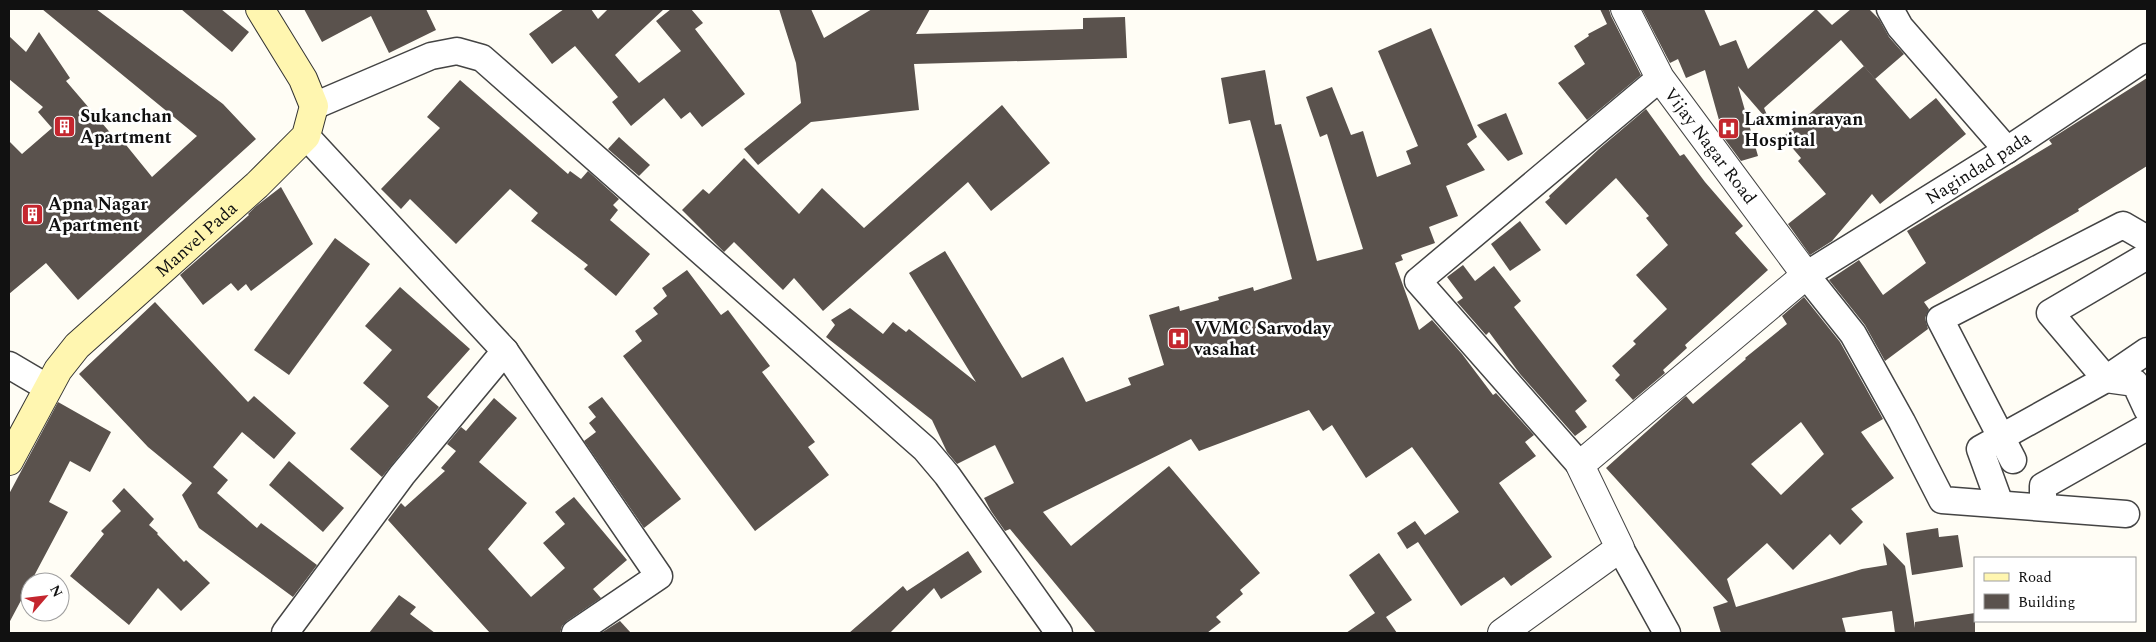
<svg xmlns="http://www.w3.org/2000/svg" width="2156" height="642" font-family="Spectral,serif">
	<style>
		.building { fill: #5a524d; fill-rule: evenodd }
		.lines { fill: none; stroke-linecap: round; stroke-linejoin: round }
		.minor-casing { stroke: #444; stroke-width: 29 }
		.tertiary-casing { stroke: #444; stroke-width: 30 }
		.secondary-casing { stroke: #333; stroke-width: 30 }
		.minor { stroke: #fff; stroke-width: 26 }
		.tertiary { stroke: #fff; stroke-width: 28 }
		.secondary { stroke: #fff6b0; stroke-width: 28 }
		.labels { text-anchor: middle; dominant-baseline: central; stroke-width: 5; stroke-linejoin: round; paint-order: stroke }
		.poi-label { font-size: 18px; font-weight: bold; fill: #111; stroke: #fff; text-anchor: start }
		.street-label { font-size: 18px; fill: #111; stroke: #fff }
	</style>
	<rect width="100%" height="100%" fill="#fffdf5"/>
	<g class="building">
		<path d="M42,9H96L223,104L256,139L78,300L46,263L9,294V141L22,154L52,128L38,112L43,107L9,79V36L26,52L39,32L70,78L66,81L119,143L122,140L152,177L197,136Z"/>
		<path d="M181,9H221L249,32L232,52Z"/>
		<path d="M304,9H426L436,30L389,53L371,16L322,42Z"/>
		<path d="M564,9H591L598,19L608,9H664L615,55L639,83L681,51L656,21L671,9H691L703,23L695,29L745,94L702,127L690,112L681,119L664,98L631,126L612,102L618,97L575,46L552,64L529,34Z"/>
		<path d="M779,9H811L824,38L872,9H930L916,34L1083,29V18L1125,17L1127,58L914,64L919,110L811,122L758,165L744,149L801,103L796,63Z"/>
		<path d="M1600,9H1609L1611,16L1641,75L1587,120L1558,83L1585,64L1574,46L1589,36L1588,34L1607,24Z"/>
		<path d="M1642,9H1704L1720,46L1736,40L1748,69L1816,9L1832,25L1851,9H1869L1879,19L1889,37L1904,54L1875,79L1841,40L1764,108L1767,115L1764,116L1738,86L1758,156L1741,161L1724,138L1705,70L1686,78L1678,59L1670,63Z"/>
		<path d="M1431,28L1477,137L1467,144L1485,170L1446,186L1458,216L1429,227L1435,243L1401,255L1403,260L1395,263L1419,330L1432,320L1462,354L1493,395L1496,393L1534,435L1525,442L1536,456L1499,483L1552,557L1511,586L1504,577L1461,606L1418,542L1407,549L1397,533L1415,521L1425,535L1459,512L1412,447L1366,478L1332,425L1323,431L1309,410L1199,451L1191,439L1043,512L1071,546L1169,466L1260,573L1240,590L1243,594L1216,617L1221,622L1207,633H1096L1010,529L1005,531L991,511L984,498L1014,483L995,445L957,464L947,452L932,420L826,337L835,325L831,320L850,308L883,334L893,322L906,332L909,329L976,382L909,273L945,251L1022,378L1063,357L1086,402L1131,385L1128,378L1164,365L1149,315L1179,306L1180,311L1219,300L1218,297L1253,287L1254,291L1292,279L1250,120L1229,124L1221,78L1265,70L1275,125L1281,124L1317,261L1363,249L1327,134L1320,137L1306,97L1332,87L1351,135L1363,131L1377,177L1411,164L1406,151L1418,146L1378,51Z"/>
		<path d="M1864,66L1910,119L1936,98L1966,134L1880,204L1872,194L1832,241L1810,255L1788,224L1826,194L1798,161L1801,158L1783,137Z"/>
		<path d="M2147,78V166L2078,209L2079,211L1924,302L1929,309L1925,318L1928,329L1885,361L1865,325L1829,280L1859,260L1883,295L1926,263L1907,231L2052,144L2049,140Z"/>
		<path d="M460,80L568,174L570,171L581,179L588,171L619,199L613,205L618,210L610,220L650,254L616,296L584,269L588,265L531,221L538,213L510,189L456,244L410,199L401,209L381,189L440,128L427,117Z"/>
		<path d="M1002,105L1050,163L991,211L968,182L823,311L794,278L783,290L734,242L724,252L682,210L703,189L709,194L744,158L799,214L822,188L864,228Z"/>
		<path d="M1646,109L1680,156L1684,154L1705,182L1743,226L1735,233L1768,270L1685,345L1687,348L1663,370L1665,373L1633,400L1615,380L1620,375L1612,366L1636,344L1633,341L1667,309L1636,275L1668,245L1646,218L1649,216L1616,178L1566,225L1545,202L1550,198L1549,196L1599,149Z"/>
		<path d="M1506,113L1523,154L1508,161L1477,125Z"/>
		<path d="M619,137L650,165L639,176L608,149Z"/>
		<path d="M281,187L313,244L251,291L246,284L238,291L231,283L203,305L180,275L249,215L248,214L255,207Z"/>
		<path d="M1520,221L1541,250L1510,271L1491,244Z"/>
		<path d="M335,238L370,264L289,375L254,350Z"/>
		<path d="M1463,265L1475,281L1494,266L1521,301L1514,307L1587,401L1575,411L1587,427L1575,436L1520,374L1489,332L1486,335L1457,302L1463,298L1447,277Z"/>
		<path d="M687,270L721,315L728,310L770,366L762,372L815,442L808,447L829,475L755,531L623,356L642,341L635,331L658,314L653,308L667,296L662,288Z"/>
		<path d="M400,287L470,349L427,397L439,407L382,477L350,449L389,406L363,383L392,350L365,326Z"/>
		<path d="M1804,297L1840,342L1883,419L1861,432L1894,478L1851,509L1863,522L1840,545L1830,534L1793,570L1767,543L1727,579L1736,607L1862,569L1887,565L1883,543L1905,566L1915,628V622L1975,613V633H1895L1892,611L1842,618L1846,633H1721L1713,607L1728,602L1606,468L1686,396L1693,404L1746,359L1745,358L1787,324L1782,316ZM1801,422L1824,454L1781,495L1751,464Z"/>
		<path d="M155,302L248,402L254,396L296,433L274,459L242,432L213,467L228,480L217,493L257,528L261,523L317,565L293,597L199,528L182,495L192,483L148,447L79,374Z"/>
		<path d="M602,397L681,499L644,528L584,441L596,432L589,423L596,417L588,407Z"/>
		<path d="M494,398L517,418L479,462L527,503L488,549L531,597L565,568L543,543L565,524L555,512L574,497L627,560L593,589L601,598L567,621L562,626L560,633H490L388,520L401,503L405,507L445,471L441,468L456,451L447,444L461,427L466,431Z"/>
		<path d="M58,402L111,432L90,472L70,461L49,502L68,512L9,623V494Z"/>
		<path d="M289,461L344,508L323,532L269,485Z"/>
		<path d="M124,488L154,519L149,525L158,533L157,534L184,562L186,560L210,583L181,611L158,588L129,625L70,576L104,534L101,531L121,511L112,501Z"/>
		<path d="M1938,528L1939,537L1958,535L1963,567L1912,575L1906,533Z"/>
		<path d="M968,551L982,572L941,599L934,588L890,633H849L903,586L907,591Z"/>
		<path d="M1379,553L1412,600L1386,617L1397,633H1346L1375,613L1349,575Z"/>
		<path d="M399,595L416,607L410,614L435,633H369Z"/>
		<path d="M620,621L631,633H601Z"/>
	</g>
	<g class="lines">
		<defs>
			<g id="minor">
				<path d="M1890,9L1900,27L2007,150"/>
				<path d="M314,106L431,56L457,51L482,58L925,449L947,475L1059,633"/>
				<path d="M306,136L505,351L659,576L575,633"/>
				<path d="M2147,256L2050,313L2106,379L2135,383L2147,409"/>
				<path d="M9,365L48,388"/>
				<path d="M2013,460L1940,319L2123,225L2147,239"/>
				<path d="M1580,465L1418,281L1660,78"/>
				<path d="M2000,504L1980,449L2106,379L2147,351"/>
				<path d="M2043,507V486L2147,427"/>
				<path id="s1" d="M2126,514L1942,500L1902,422L1853,334L1806,275L2007,150L2147,57"/>
				<path d="M1620,548L1667,633"/>
				<path d="M285,633L402,475L505,351"/>
			</g>
			<path id="tertiary" d="M1502,633L1620,548L1580,465L1806,275L1660,78L1625,9"/>
			<g id="secondary">
				<path id="s2" d="M9,461L58,370L77,346L257,185L306,136L314,106L303,79L260,9"/>
			</g>
		</defs>
		<use href="#minor" class="minor-casing"/>
		<use href="#tertiary" class="tertiary-casing"/>
		<use href="#secondary" class="secondary-casing"/>
		<use href="#minor" class="minor"/>
		<use href="#tertiary" class="tertiary"/>
		<use href="#secondary" class="secondary"/>
	</g>
	<defs>
		<symbol id="building-square" viewBox="-11 -11 22 22"><rect x="-9" y="-9" width="18" height="18" rx="4" fill="#c4262e" stroke="#fff"/><path d="M-4-6H4V6H1V3H-1V6H-4ZM-2.5-4.3h1.7v1.8h-1.7ZM.8-4.3h1.7v1.8H.8ZM-2.5-1h1.7V.8h-1.7ZM.8-1h1.7V.8H.8Z" fill="#fff"/></symbol>
		<symbol id="hospital-square" viewBox="-11 -11 22 22"><rect x="-9" y="-9" width="18" height="18" rx="4" fill="#c4262e" stroke="#fff"/><path d="M-5-5h3v3.5h4V-5h3V5h-3V1.5h-4V5h-3Z" fill="#fff"/></symbol>
	</defs>
	<g fill-rule="evenodd">
		<use href="#building-square" x="52" y="114" width="25" height="25"/>
		<use href="#hospital-square" x="1716" y="116" width="25" height="25"/>
		<use href="#building-square" x="20" y="202" width="25" height="25"/>
		<use href="#hospital-square" x="1166" y="326" width="25" height="25"/>
	</g>
	<g class="labels">
		<g class="poi-label">
			<text x="80" y="116">Sukanchan<tspan x="80" dy="21">Apartment</tspan></text>
			<text x="1744" y="119">Laxminarayan<tspan x="1744" dy="21">Hospital</tspan></text>
			<text x="48" y="204">Apna Nagar<tspan x="48" dy="21">Apartment</tspan></text>
			<text x="1194" y="328">VVMC Sarvoday<tspan x="1194" dy="21">vasahat</tspan></text>
		</g>
		<g class="street-label">
			<text transform="translate(1710 146) rotate(53)">Vijay Nagar Road</text>
			<text stroke="none"><textPath href="#s1" startOffset="651">Nagindad pada</textPath></text>
			<text stroke="none"><textPath href="#s2" startOffset="294">Manvel Pada</textPath></text>
		</g>
	</g>
	<rect width="2156" height="642" fill="none" stroke="#111111" stroke-width="20"/>
	<rect x="1974" y="557" width="162" height="65" fill="#ffffff" stroke="#a0a0a0"/>
	<rect x="1984" y="573" width="25" height="8" fill="#fff6b0" stroke="#a0a0a0"/>
	<text x="2018" y="582" font-size="15" fill="#111111">Road</text>
	<rect x="1984" y="594" width="25" height="15" fill="#5a524d" stroke="#a0a0a0"/>
	<text x="2018" y="607" font-size="15" fill="#111111">Building</text>
	<g transform="translate(45 597) rotate(62)"><circle r="24" fill="#ffffff" stroke="#a0a0a0"/>
	<path d="M0-4L9 19L0 12L-9 19Z" fill="#c4262e"/>
	<text y="-8" font-size="14" font-weight="bold" text-anchor="middle" fill="#111111">N</text>
	</g>
</svg>
